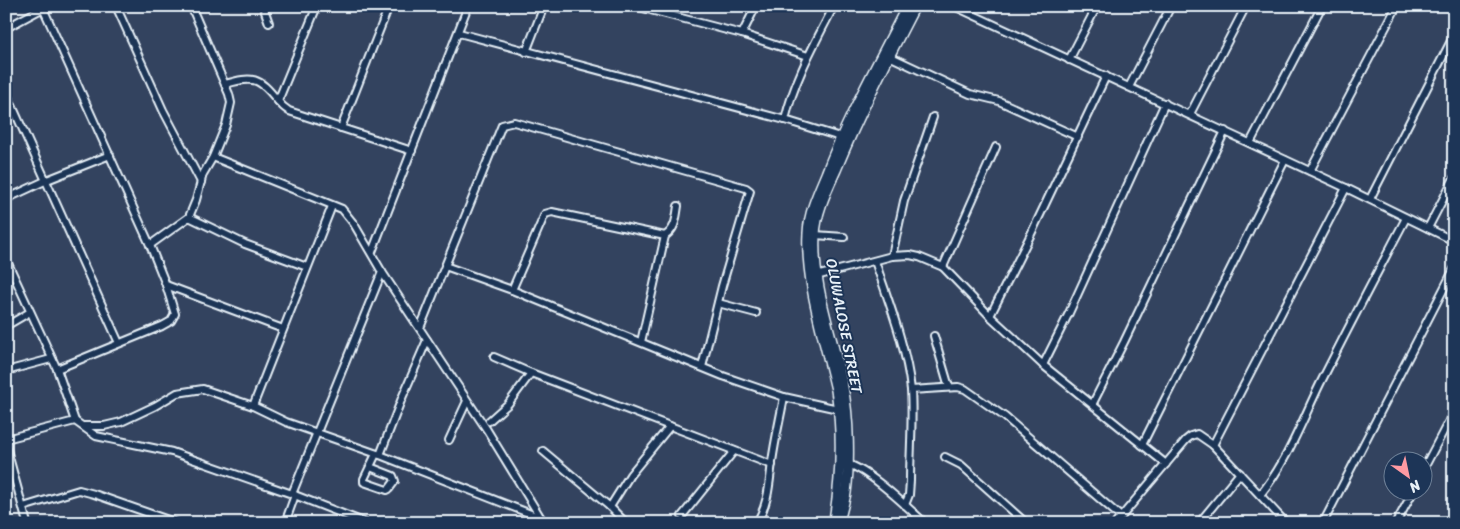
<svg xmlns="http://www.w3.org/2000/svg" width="1460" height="529" font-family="Sriracha,sans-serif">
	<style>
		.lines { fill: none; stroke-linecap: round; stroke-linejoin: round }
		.street-casing { stroke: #e8f1f8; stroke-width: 10 }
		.secondary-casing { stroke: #e8f1f8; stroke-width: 12 }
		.street { stroke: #1d3557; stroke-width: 6 }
		.secondary { stroke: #1d3557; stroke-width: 9 }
		.labels { text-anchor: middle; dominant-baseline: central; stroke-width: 4; stroke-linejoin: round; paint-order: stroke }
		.street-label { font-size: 15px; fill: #e8f1f8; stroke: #1d3557 }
	</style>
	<rect width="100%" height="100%" fill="#33435f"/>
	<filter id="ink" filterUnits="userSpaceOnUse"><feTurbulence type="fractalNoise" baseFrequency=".02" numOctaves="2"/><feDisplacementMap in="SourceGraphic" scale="10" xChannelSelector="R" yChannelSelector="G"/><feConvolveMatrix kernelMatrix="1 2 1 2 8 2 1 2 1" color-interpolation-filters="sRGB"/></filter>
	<g filter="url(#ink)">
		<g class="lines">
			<defs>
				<g id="street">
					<path d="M116,6L163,110L201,182"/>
					<path d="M263,6L269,23"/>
					<path d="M635,6L742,34L808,56"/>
					<path d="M954,6L1346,188L1454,241"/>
					<path d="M43,8L150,245L166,285L175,314L171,321L162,326L57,369"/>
					<path d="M6,28L45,7"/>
					<path d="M459,33L785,120L840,137"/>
					<path d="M742,34L756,6"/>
					<path d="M526,52L544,6"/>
					<path d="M889,56L970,94L999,101L1078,137"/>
					<path d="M1069,60L1097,6"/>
					<path d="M225,84C253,76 259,77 277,100C281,105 284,108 289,111L412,151"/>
					<path d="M1129,87L1171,6"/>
					<path d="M6,92L119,343"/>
					<path d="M278,101L317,6"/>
					<path d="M1190,114L1246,6"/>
					<path d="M785,120C794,80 815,43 834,6"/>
					<path d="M341,128L389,6"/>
					<path d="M1250,143L1322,6"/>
					<path d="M213,157L342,209L354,224L382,272L487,430L544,523"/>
					<path d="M1310,171L1397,6"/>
					<path d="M6,199L47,180L110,155"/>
					<path d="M1370,199L1454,35"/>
					<path d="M189,217L245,244L307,267"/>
					<path d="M1428,228L1454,178"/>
					<path d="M815,235L844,237"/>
					<path d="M150,245L189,217L196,200L203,174L213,157L226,125L231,103L229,94L191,6"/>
					<path d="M372,252L468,6"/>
					<path d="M892,256L904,201L933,117"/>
					<path d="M6,259L57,369L75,421"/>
					<path d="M875,261C888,300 907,349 911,390C913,420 910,451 910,481L909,495L905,505"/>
					<path d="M445,266L512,290L723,376L784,397L838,409"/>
					<path d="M943,267L996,147"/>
					<path d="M816,276L892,256L910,255L919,257L943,267L990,316L1043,365L1166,464"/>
					<path d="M166,285L283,329"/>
					<path d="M512,290L545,214L552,212L665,236"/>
					<path d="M718,303L756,313"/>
					<path d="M990,316L1031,234L1106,76"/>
					<path d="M6,326L30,312"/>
					<path d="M420,328L502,125L514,122L746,188L750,191L722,286L702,367"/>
					<path d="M934,336L949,387"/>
					<path d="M641,342L665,236C676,229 676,218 678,206"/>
					<path d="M494,357L531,373L772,465"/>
					<path d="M1043,365L1069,313L1165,103"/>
					<path d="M6,371L51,359"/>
					<path d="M911,390L958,387L965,389L1005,417L1121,517"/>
					<path d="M1093,403L1124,342L1225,131"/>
					<path d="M253,406L332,206"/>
					<path d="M489,421L508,404L531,373"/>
					<path d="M84,426H104L121,422L155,406L177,393L203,389L253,406L286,422L380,455L541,518"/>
					<path d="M6,439L75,421L96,436L172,452L292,494L366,523"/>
					<path d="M449,440L467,401"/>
					<path d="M1142,445L1285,160"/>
					<path d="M1213,445L1346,188"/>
					<path d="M6,446L27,523"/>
					<path d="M543,451L610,507L626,523"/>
					<path d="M380,455L402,398L427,340"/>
					<path d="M945,457L961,465L1026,523"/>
					<path d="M848,464C870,471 906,506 925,523"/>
					<path d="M370,467L393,476L395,481L389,489L387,490L364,482V479L376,454"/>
					<path d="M1422,472L1454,411"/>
					<path d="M292,494L382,272"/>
					<path d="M1260,495C1287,462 1302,421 1320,384C1348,328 1377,273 1406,218"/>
					<path d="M23,507L79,490L94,494L177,523"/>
					<path d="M610,507L630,475L670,426"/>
					<path d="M682,516L734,451"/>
					<path d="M285,523L295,495"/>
					<path d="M757,523C769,501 769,485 772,462C775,440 780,419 784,397"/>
					<path d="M1116,523L1186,440L1191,436L1197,434L1213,445L1286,523"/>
					<path d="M1199,523L1240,473"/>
					<path d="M1323,523L1454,269"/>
					<path d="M1396,523L1413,492"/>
				</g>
				<g id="secondary">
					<path d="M834,520C841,477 843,434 836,390C825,341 805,282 808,233C809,212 818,193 826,174C848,116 879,62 907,6"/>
					<path d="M839,523C841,513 844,503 846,493C850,463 849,417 843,387C833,336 812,287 815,235C816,212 827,190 836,170C859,114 887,60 915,6"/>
				</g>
			</defs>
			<use href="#street" class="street-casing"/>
			<use href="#secondary" class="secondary-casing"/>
			<use href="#street" class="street"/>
			<use href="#secondary" class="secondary"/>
		</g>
	</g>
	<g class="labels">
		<g class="street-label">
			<text transform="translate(844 326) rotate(79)">OLUWALOSE STREET</text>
		</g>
	</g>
	<rect width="1460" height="529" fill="none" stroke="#1d3557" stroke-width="25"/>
	<rect x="12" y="12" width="1435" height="504" fill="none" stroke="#e8f1f8" stroke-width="2" filter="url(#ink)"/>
	<g transform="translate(1408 476) rotate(147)"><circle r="24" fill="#1d3557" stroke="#6e8097"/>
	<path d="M0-4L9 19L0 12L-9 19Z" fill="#ff9aa2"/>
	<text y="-8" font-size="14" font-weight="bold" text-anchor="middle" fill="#e8f1f8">N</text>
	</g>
</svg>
